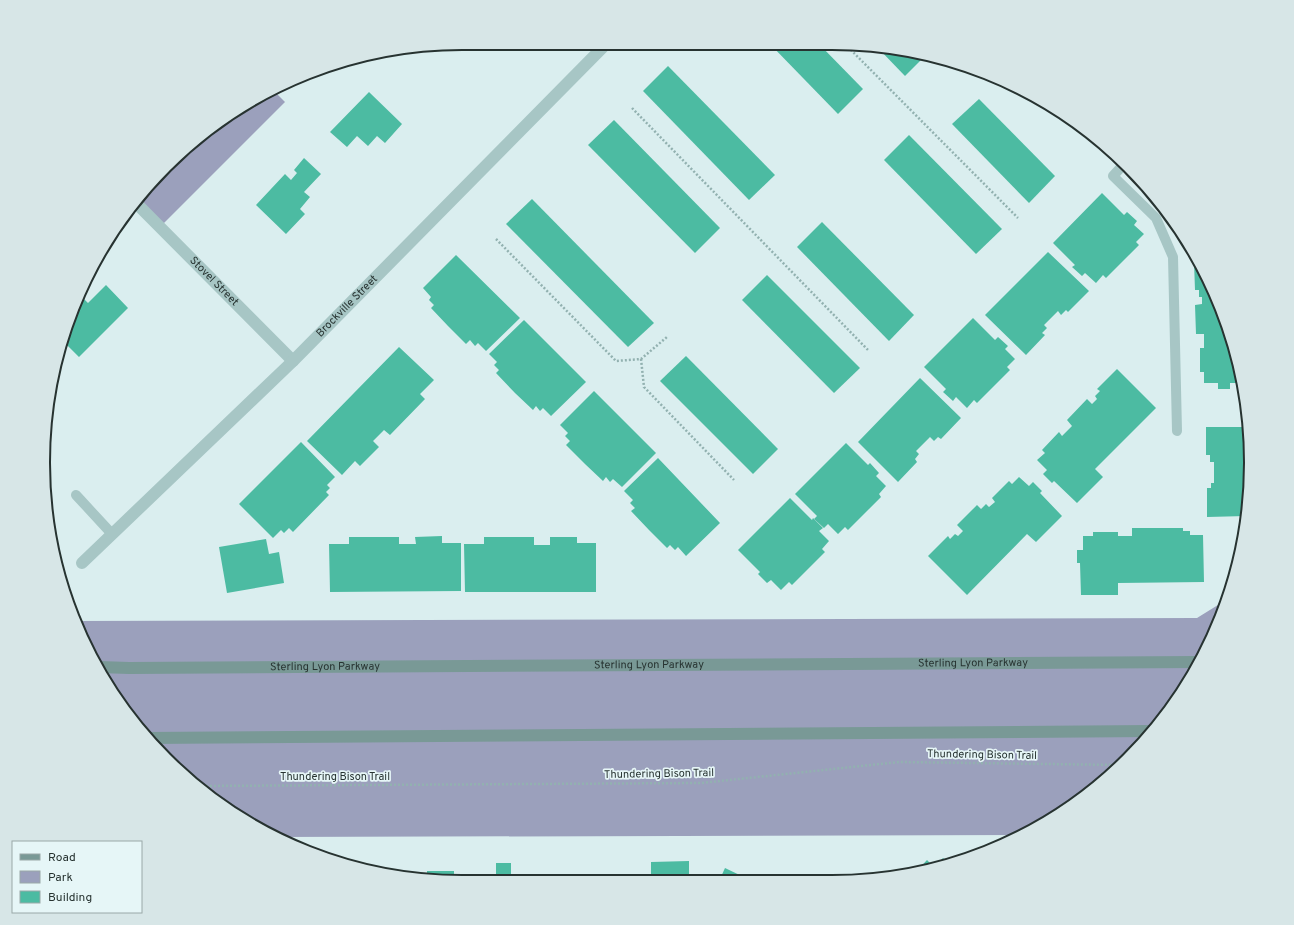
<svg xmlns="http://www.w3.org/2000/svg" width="1294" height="925" font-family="Overpass,sans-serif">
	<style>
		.green { fill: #9ba0bc }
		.building { fill: #4cbba2 }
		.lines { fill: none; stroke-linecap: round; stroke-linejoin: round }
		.path { stroke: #92b1b0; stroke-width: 2.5; stroke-dasharray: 2 2; stroke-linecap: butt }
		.lane { stroke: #a7c6c5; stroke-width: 10 }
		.street { stroke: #a7c6c5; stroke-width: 12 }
		.secondary { stroke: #799996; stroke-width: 12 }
		.labels { text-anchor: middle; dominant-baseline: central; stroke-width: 3.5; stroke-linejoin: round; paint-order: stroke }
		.street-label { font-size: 11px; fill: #273331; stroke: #e6f6f7 }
		.rim { fill: none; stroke: #273331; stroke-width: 2 }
	</style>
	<rect width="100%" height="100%" fill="#daeeef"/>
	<g class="green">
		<path d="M273,90L285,102L160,227L135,202L147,186L230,114Z"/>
		<path d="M1226,600L1208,648L1164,718L1108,778L1022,835L275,837L207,795L147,739L86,648L76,621L1197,618Z"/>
	</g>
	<g class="building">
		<path d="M769,43H818L863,89L838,114Z"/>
		<path d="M877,47L914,51L926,55L905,76Z"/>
		<path d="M668,66L775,175L749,200L643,91Z"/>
		<path d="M369,92L402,124L385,143L377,136L368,146L357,136L347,147L330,132Z"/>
		<path d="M979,99L1055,176L1029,203L952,124Z"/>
		<path d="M614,120L720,228L695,253L588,145Z"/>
		<path d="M909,135L1002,229L976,254L884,160Z"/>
		<path d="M304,158L321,174L304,192L310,197L300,209L305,214L286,234L256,205L285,174L291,180L297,173L294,170Z"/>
		<path d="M1102,193L1124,215L1127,212L1137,221L1134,225L1144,234L1136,242L1139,245L1106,278L1103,275L1096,283L1085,273L1082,276L1072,267L1075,265L1053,243Z"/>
		<path d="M532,199L654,323L628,347L506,224Z"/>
		<path d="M822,222L914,315L889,341L797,247Z"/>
		<path d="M1048,252L1089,291L1068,312L1066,310L1061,315L1058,311L1044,325L1047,328L1042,333L1045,335L1026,355L985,315Z"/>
		<path d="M456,255L520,318L486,351L478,343L475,346L470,340L466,344L448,326L431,308L434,305L429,300L431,297L423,288Z"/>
		<path d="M1194,262H1199L1229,327L1242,383H1230V389H1218V383H1204V372H1200V348H1204V334H1196L1195,305L1202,304V297H1199V290H1195Z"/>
		<path d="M767,275L860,368L834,393L742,300Z"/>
		<path d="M106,285L128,308L79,357L64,342L75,302L79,294L88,303Z"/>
		<path d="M973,318L995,340L998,337L1008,346L1005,349L1015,359L1007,367L1010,370L977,403L974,400L967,408L956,397L953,401L943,392L946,389L924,367Z"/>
		<path d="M524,320L586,382L551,416L543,408L540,411L536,406L533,410L515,393L496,373L499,370L494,365L497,362L489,354Z"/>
		<path d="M399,347L434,380L420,394L425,399L390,435L384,430L373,441L379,447L360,466L355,461L342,475L307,441Z"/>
		<path d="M686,356L778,449L753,474L660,381Z"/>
		<path d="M1117,369L1156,408L1095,469L1103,477L1077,503L1054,481L1052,483L1043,474L1047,470L1037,460L1045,453L1042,450L1059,432L1062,436L1072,426L1067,420L1087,399L1092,404L1097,399L1095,396L1100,391L1097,389Z"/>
		<path d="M920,378L961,418L941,439L938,437L934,441L930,437L916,451L919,454L915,459L917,462L898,482L858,442Z"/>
		<path d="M594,391L656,453L622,487L613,479L610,482L606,477L603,481L585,464L566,445L570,441L565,436L568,433L560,425Z"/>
		<path d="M1206,427H1248L1250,490L1246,516L1207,517V488H1211V483H1214V462H1210V455H1206Z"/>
		<path d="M301,442L335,477L327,485L330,488L326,492L329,495L293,532L289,528L284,533L281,530L273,538L239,504Z"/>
		<path d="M846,443L868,465L870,463L879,473L876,476L886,486L879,494L881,497L848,530L845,527L838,534L828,524L824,528L814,519L817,516L795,494Z"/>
		<path d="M658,458L720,523L686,556L678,547L675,550L670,545L667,548L649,530L631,511L635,508L630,503L633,500L624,491Z"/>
		<path d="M1019,477L1029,486L1033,482L1042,491L1040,493L1062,516L1036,542L1027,534L967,595L928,556L948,536L950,539L955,534L958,536L963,531L957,525L977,505L981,509L986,504L989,507L995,502L992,498L1009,481L1012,484Z"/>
		<path d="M790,498L812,520L813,518L823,528L819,531L829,541L822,549L825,552L792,585L789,582L781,590L771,580L767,583L758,574L760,572L738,550Z"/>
		<path d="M1132,528H1183V531H1190V535H1203L1204,582L1118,583V595H1081L1080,563H1077V550H1083V536H1093V532H1118V536H1132Z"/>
		<path d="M442,536V543H461V591L330,592L329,544H349V537H399V544H416L415,537Z"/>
		<path d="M484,537H534V545H550V537H577V543H596V592H465L464,544H484Z"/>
		<path d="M266,539L269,554L279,552L284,583L227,593L219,547Z"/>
		<path d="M943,858L949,864L940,868L915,873L927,860L934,867Z"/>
		<path d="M689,861V880H651V862Z"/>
		<path d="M496,863H511V875L534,874V881H484V876L496,875Z"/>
		<path d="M725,868L748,879H720Z"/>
		<path d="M427,871H454V874L473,875V881H435L427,880Z"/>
		<path d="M587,877V880H542V878Z"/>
		<path d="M640,877V880H598V878Z"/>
	</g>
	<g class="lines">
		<g class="path">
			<path d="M845,44L1018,218"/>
			<path d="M632,108L868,350"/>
			<path d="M496,239L616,361L641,359L667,337"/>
			<path d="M641,359L644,387L734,480"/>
			<path d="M198,786L701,783L899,762L1120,765"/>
		</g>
		<g class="lane">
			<path d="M1124,164L1113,176L1156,218L1173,257L1177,431"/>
			<path d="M76,495L112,534"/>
		</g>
		<g class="street">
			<path id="s1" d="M135,202L293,361"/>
			<path id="s2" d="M82,563L293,361L607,43"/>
		</g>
		<g class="secondary">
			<path id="s3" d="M99,667L129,668L1199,662"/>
			<path d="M146,738L1152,731"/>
		</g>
	</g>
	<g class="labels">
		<g class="street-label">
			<text stroke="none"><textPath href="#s1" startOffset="112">Stovel Street</textPath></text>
			<text stroke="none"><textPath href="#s2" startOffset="369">Brockville Street</textPath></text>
			<text stroke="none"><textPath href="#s3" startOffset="874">Sterling Lyon Parkway</textPath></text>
			<text stroke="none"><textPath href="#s3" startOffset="550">Sterling Lyon Parkway</textPath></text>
			<text stroke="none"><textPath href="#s3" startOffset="226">Sterling Lyon Parkway</textPath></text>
			<text transform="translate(982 755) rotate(1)">Thundering Bison Trail</text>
			<text transform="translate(659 774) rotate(-1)">Thundering Bison Trail</text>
			<text x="335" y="777">Thundering Bison Trail</text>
		</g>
	</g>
	<path d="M0 0H1294V925H0ZM462 50H832A412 412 0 0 1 1244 462V463A412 412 0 0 1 832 875H462A412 412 0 0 1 50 463V462A412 412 0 0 1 462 50Z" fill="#d7e6e7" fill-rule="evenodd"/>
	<path class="rim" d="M462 50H832A412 412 0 0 1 1244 462V463A412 412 0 0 1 832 875H462A412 412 0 0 1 50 463V462A412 412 0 0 1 462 50Z"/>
	<rect x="12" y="841" width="130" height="72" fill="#e6f6f7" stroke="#9aa8a8"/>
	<rect x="20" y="854" width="20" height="6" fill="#799996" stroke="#9aa8a8"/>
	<text x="48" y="861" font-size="12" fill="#273331">Road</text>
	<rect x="20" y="871" width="20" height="12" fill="#9ba0bc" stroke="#9aa8a8"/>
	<text x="48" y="881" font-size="12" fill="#273331">Park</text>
	<rect x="20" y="891" width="20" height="12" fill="#4cbba2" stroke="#9aa8a8"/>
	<text x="48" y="901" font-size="12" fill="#273331">Building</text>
</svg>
